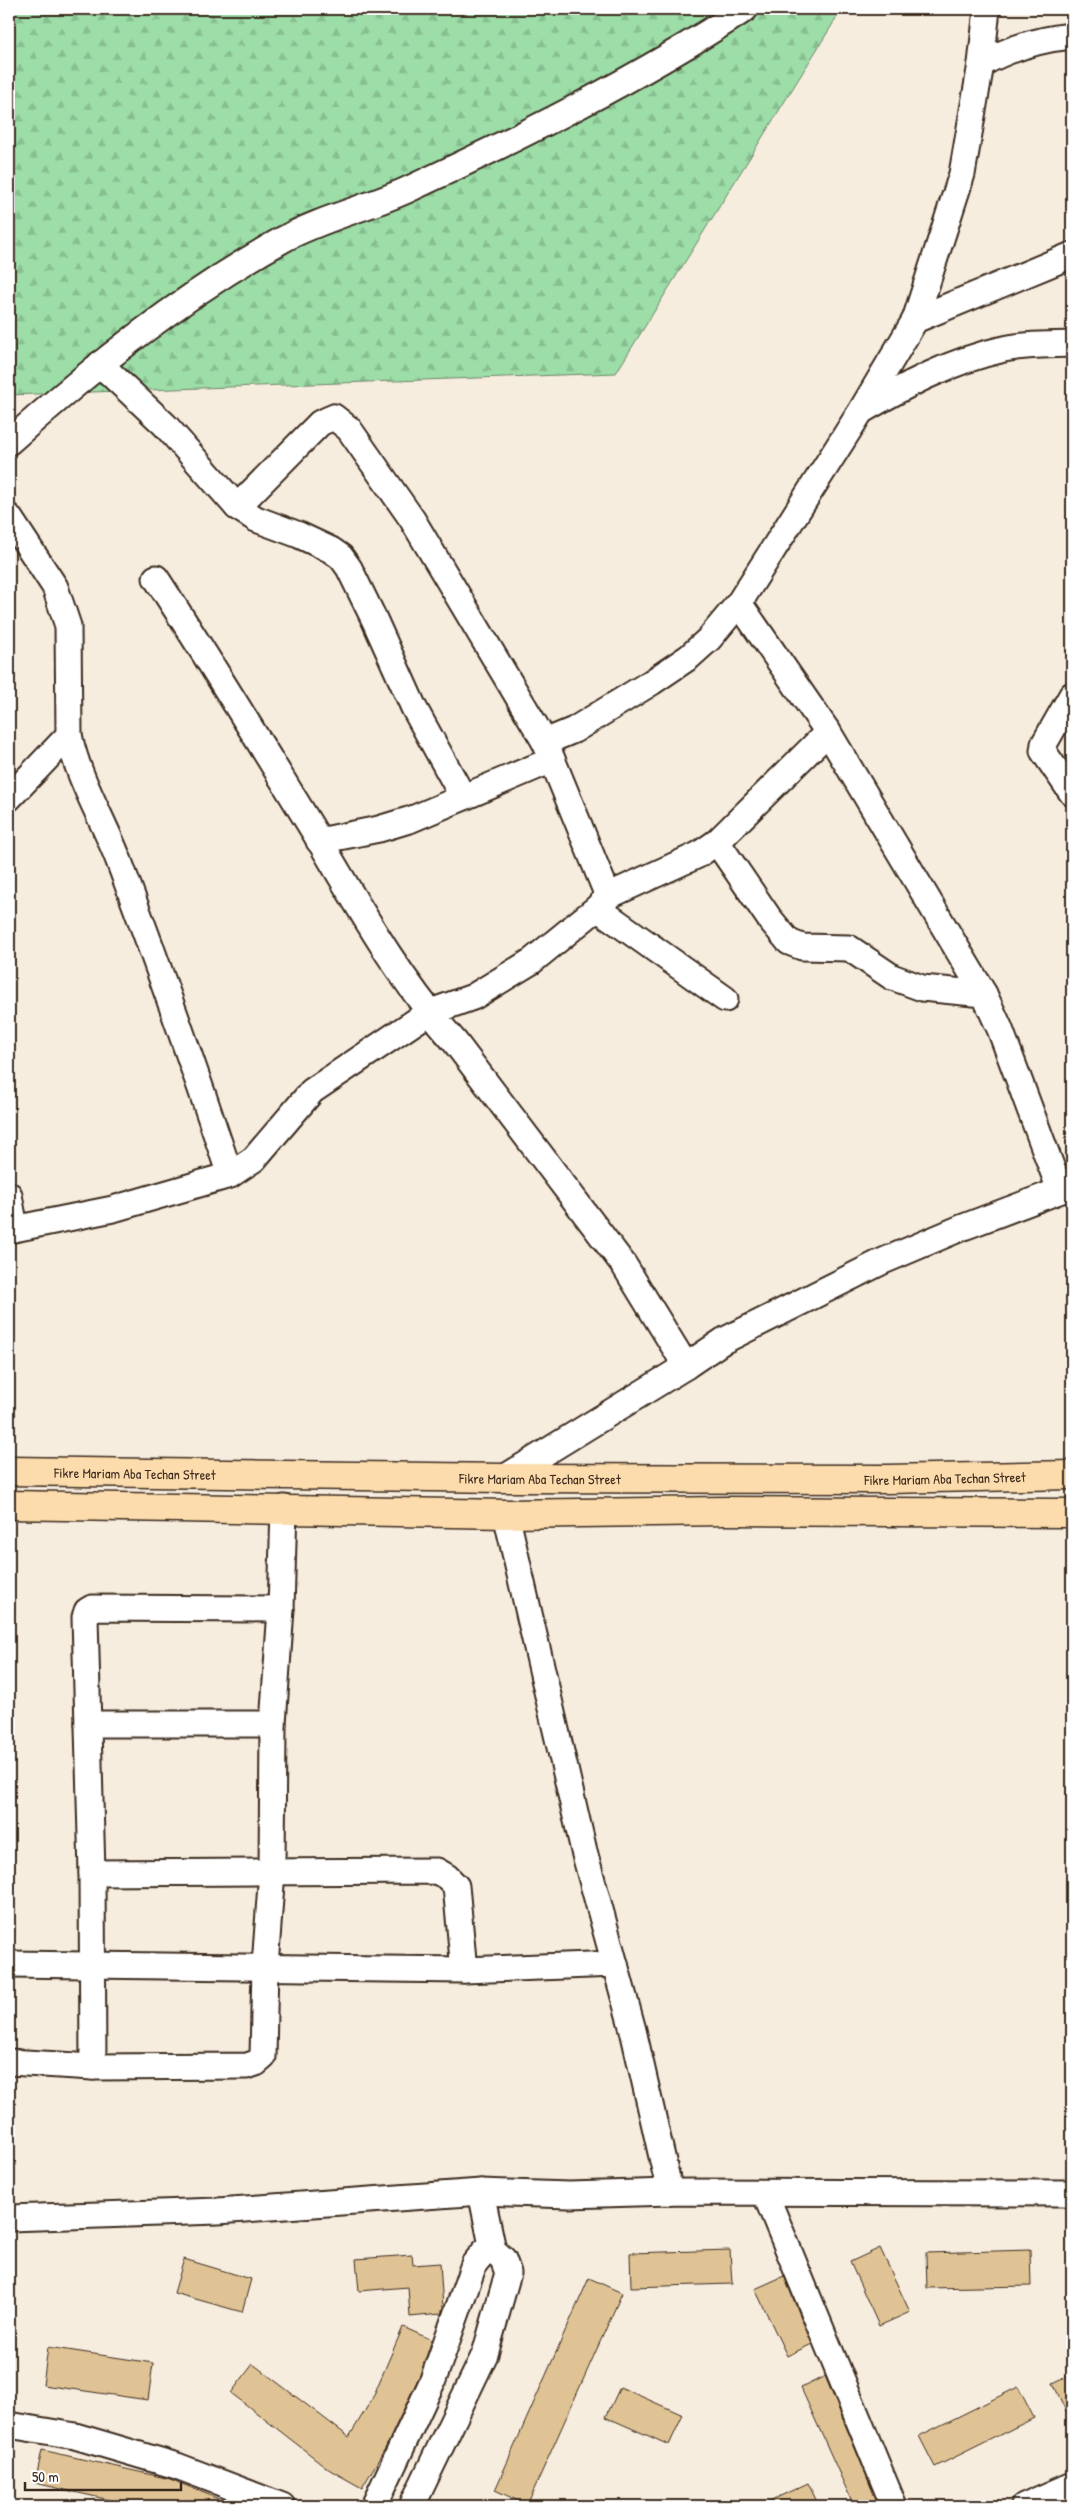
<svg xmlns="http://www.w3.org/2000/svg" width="1081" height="2515" font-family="'Patrick Hand',sans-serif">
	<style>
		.forest { fill: url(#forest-firs); stroke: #6c8463 }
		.building { fill: #e0c394; stroke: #3b2a1e }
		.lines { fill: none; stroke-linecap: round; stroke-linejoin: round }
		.minor-casing { stroke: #3b2a1e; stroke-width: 29 }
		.primary-casing { stroke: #3b2a1e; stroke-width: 31 }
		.minor { stroke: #fff; stroke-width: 25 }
		.primary { stroke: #fcdcac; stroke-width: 28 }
		.labels { text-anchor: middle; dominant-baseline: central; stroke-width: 4.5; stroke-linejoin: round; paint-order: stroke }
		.street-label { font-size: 14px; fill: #3b2a1e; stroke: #fff }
	</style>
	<defs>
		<pattern id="forest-firs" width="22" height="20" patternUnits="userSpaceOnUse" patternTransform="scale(1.25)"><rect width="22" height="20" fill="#9cdda8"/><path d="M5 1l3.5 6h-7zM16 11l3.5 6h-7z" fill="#87be90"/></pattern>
	</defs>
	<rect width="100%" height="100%" fill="#f6eddf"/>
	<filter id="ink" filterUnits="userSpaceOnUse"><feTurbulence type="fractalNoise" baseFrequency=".02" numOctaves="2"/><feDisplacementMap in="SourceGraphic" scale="10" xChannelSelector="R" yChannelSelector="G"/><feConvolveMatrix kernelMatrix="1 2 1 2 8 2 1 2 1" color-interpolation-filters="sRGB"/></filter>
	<g filter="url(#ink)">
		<path class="forest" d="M9,9H842L616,373L9,395Z"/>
		<g class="building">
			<path d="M880,2248L910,2312L879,2326L850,2262Z"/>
			<path d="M730,2250L732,2284L631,2287L630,2253Z"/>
			<path d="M1030,2250L1031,2286L927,2288L926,2253Z"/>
			<path d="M412,2255L413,2265L440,2263L443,2308L441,2314L410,2317L408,2287L359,2291L356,2259Z"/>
			<path d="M184,2259L251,2279L242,2312L174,2293Z"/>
			<path d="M784,2276L812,2344L787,2356L755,2289Z"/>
			<path d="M589,2278L622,2293L527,2505L495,2490Z"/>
			<path d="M403,2327L432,2340L420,2375L386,2447L362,2488L330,2470L231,2393L253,2364L349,2437L372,2399Z"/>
			<path d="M48,2347L153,2363L148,2400L43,2385Z"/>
			<path d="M1072,2374V2425L1053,2383Z"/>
			<path d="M825,2376L879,2506H854L801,2388Z"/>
			<path d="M620,2387L683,2415L669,2445L606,2417Z"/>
			<path d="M1018,2387L1034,2418L935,2467L919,2436Z"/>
			<path d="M42,2450L170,2479L236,2506H136L35,2483Z"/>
			<path d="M808,2483L819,2506H759Z"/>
		</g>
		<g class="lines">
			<defs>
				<g id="minor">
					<path d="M981,64C1010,48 1040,39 1072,36"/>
					<path d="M915,320L1072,255"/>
					<path d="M100,364L165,425L237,507L256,519L299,535L331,550L341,557L349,568L374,619L414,708L463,797"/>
					<path d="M863,410C906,385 951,361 1000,350C1023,344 1049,345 1072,344"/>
					<path d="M9,442C93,367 183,295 282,240C320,219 367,208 407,190C523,136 638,79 745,9"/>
					<path d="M237,507L320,423L334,417L349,429L412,519L545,742"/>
					<path d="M9,517L55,587L68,626L69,735L9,798"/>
					<path d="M156,578C212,664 265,751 318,838C360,909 400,981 455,1042L624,1265L686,1366"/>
					<path d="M739,603L828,732L984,994L1000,1029L1060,1190"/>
					<path d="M1072,695L1044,744L1043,751L1072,793"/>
					<path d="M69,735C78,779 103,819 119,861C158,965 195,1070 230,1175"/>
					<path d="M319,841L379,829L412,819L552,760"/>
					<path d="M717,842L769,918L789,942L802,947L849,948L892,977L922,988L984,994"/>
					<path d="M608,896L698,855L717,842L828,732"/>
					<path d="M597,908L725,999"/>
					<path d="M9,1195L15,1228"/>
					<path d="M9,1230L113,1209L230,1175L254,1159L312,1091L428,1013L473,997L532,961L597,908L608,896L545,742L574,730L652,682L689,657L709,639L739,603L861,411L915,320L962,174L981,64L987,9"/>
					<path d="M504,1478L686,1366L723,1341L881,1262L961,1228L1072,1186"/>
					<path d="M506,1514L584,1851L633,2030L670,2192"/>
					<path d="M88,1724H273"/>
					<path d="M92,1873L437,1871L447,1877L456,1886L464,1970"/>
					<path d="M9,1964L464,1970L615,1964"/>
					<path d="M9,2062L93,2067L247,2066L256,2063L263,2057L265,1966L272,1871L273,1724L281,1609L284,1508"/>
					<path d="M93,2067L92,1873L85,1617L87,1611L92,1608L281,1609"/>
					<path d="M765,2193L894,2506"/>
					<path d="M9,2218L218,2211L481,2192L569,2195L670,2192L1066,2193L1072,2195"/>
					<path d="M9,2425L75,2436L177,2466L282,2506"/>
					<path d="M374,2506L433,2380L474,2264L484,2252L493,2250"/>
					<path d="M412,2506L485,2354L508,2273L503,2259L493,2250L481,2192"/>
					<path d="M1024,2506L1072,2485"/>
				</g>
				<g id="primary">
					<path id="s1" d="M9,1471L504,1478L888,1479L1072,1475"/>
					<path d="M9,1505L506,1514L725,1511L1072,1513"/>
				</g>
			</defs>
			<use href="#minor" class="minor-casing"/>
			<use href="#primary" class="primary-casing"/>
			<use href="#minor" class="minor"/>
			<use href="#primary" class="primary"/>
		</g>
	</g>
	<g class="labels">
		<g class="street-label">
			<text stroke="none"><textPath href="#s1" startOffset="126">Fikre Mariam Aba Techan Street</textPath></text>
			<text stroke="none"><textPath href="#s1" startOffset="531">Fikre Mariam Aba Techan Street</textPath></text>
			<text stroke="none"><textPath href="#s1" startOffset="936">Fikre Mariam Aba Techan Street</textPath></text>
		</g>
	</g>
	<rect width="1081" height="2515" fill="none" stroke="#fff" stroke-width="30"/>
	<rect x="15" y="15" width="1051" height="2485" fill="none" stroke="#3b2a1e" stroke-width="2" filter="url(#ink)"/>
	<path d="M25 2482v8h156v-8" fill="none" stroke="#3b2a1e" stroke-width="2.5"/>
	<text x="32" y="2482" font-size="15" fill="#3b2a1e" stroke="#ffffff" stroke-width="4" paint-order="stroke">50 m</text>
</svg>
